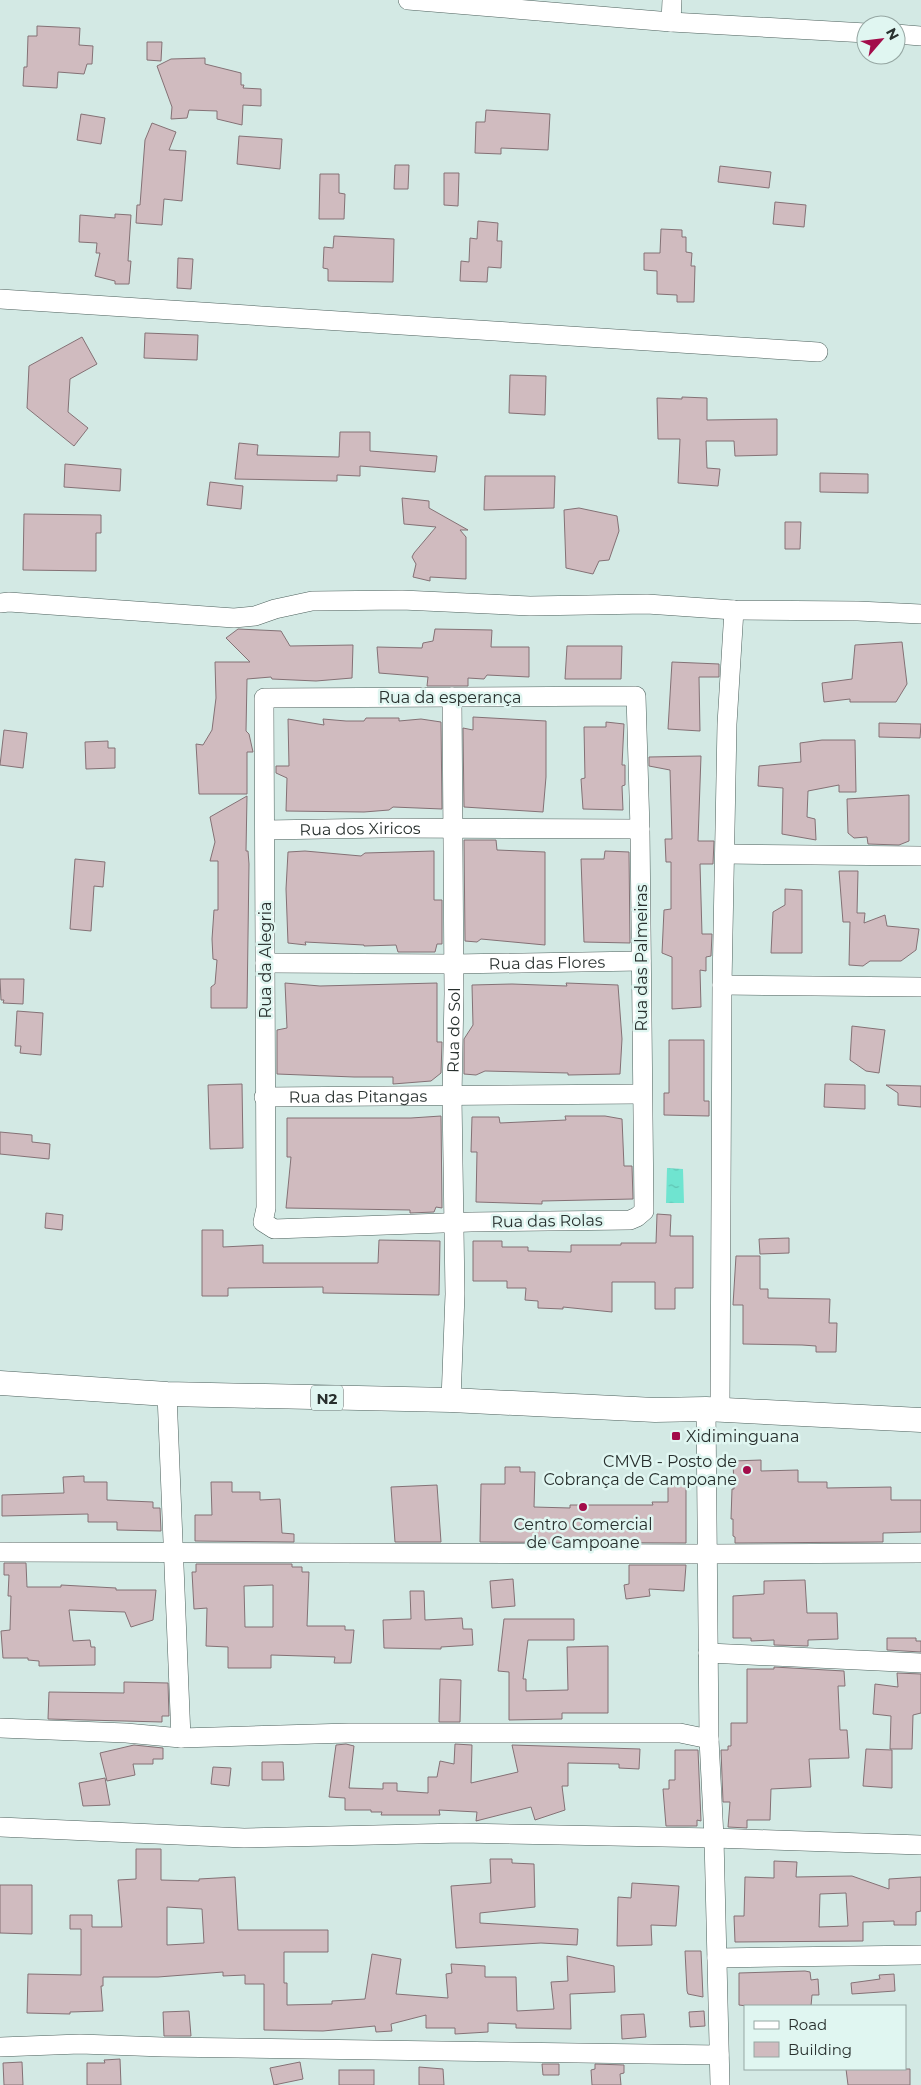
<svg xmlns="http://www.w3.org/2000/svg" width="921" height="2085" font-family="Montserrat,sans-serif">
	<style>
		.water { fill: url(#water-ripples) }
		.building { fill: #d0bbbf; stroke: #847175; fill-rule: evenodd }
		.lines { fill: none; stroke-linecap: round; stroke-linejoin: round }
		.minor-casing { stroke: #4d605c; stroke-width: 20 }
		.major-casing { stroke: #4d605c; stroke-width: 25 }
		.minor { stroke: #fff; stroke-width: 19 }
		.major { stroke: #fff; stroke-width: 24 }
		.poi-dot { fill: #a30c4a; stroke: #e0f6f1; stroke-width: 2 }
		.labels { text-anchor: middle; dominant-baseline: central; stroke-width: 5; stroke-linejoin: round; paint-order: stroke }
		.shield { fill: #e0f6f1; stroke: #5f6b68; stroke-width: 1 }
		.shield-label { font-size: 15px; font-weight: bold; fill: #28302e }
		.street-label { font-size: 16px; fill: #28302e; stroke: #e0f6f1 }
		.poi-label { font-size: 16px; fill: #28302e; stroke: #e0f6f1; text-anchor: start }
	</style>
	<defs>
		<pattern id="water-ripples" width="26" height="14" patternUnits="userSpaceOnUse" patternTransform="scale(1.25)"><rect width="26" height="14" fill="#6fe4d0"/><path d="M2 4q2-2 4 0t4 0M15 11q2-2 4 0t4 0" fill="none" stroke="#60c4b3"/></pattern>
	</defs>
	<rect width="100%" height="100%" fill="#d3e9e4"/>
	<path class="water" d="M667,1168L683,1169L684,1203H666Z"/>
	<g class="building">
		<path d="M37,26L80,28L79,45L93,46L92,64H87L84,74L58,72L57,88L23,86L24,67H27L28,36H37Z"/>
		<path d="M147,42H162L161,61L147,60Z"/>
		<path d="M205,58V64L241,73V85H244L243,88L261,89V106L243,105L242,125L217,119V111L189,110L187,118L171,119L172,107L157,66L171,59Z"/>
		<path d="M486,110L550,114L548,150L501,148V154L475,153L476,122H485Z"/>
		<path d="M81,114L105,118L101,144L77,140Z"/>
		<path d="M152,123L176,132L169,150L186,151L182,201L164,199L162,225L136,223L137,205H140L145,140Z"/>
		<path d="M239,136L282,139L280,169L237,164Z"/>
		<path d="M395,165H409L408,189H394Z"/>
		<path d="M720,166L771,172L769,188L718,182Z"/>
		<path d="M444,173H459L458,206L444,205Z"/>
		<path d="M320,174H339V193L345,194L344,219H319Z"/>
		<path d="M775,202L806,205L804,227L773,224Z"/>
		<path d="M115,214L131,215L128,261H131L129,284H115V281L95,276L100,253H96L97,243L79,242L80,215L115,218Z"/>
		<path d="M478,221L498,223L497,241H502L501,268L488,267L487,282L460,281L461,261L469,262L470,238L477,239Z"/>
		<path d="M661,229L682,230V237H686V252L692,253L691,266H695L694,302H677V295L657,294V271L644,270V253H660Z"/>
		<path d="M334,236L394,239L393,282L328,281V269L323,268L324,247L333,248Z"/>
		<path d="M178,258L193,259L191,289L177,288Z"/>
		<path d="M145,333L198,335L197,360L144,358Z"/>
		<path d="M82,337L97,364L70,379L68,412L88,428L74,446L27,408L29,366Z"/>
		<path d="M510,375L546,376L545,415L509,413Z"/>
		<path d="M682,397L707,398V420L777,419V455L735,456L734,441H706L707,468L720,469L718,486L678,483L680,439H658L657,398L682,399Z"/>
		<path d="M340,432H370V451L437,456L435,472L360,466V476L337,475V481L235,479L239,443L258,445L257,455L339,457Z"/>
		<path d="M65,464L121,469L120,491L64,487Z"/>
		<path d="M820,473L868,474V493L820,492Z"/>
		<path d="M485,476H555L554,508L484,510Z"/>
		<path d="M210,482L243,486L241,509L207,505Z"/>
		<path d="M402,498L429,501V508L468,530H460L466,537V579L430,577V581L413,577L416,564L412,557L414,553L436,527L404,524Z"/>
		<path d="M579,508L617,516L619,531L609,560L599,561L593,574L566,568L564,510Z"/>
		<path d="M24,514L101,515V533H96V571L23,570Z"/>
		<path d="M785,522H801L800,549H785Z"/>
		<path d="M238,629L281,631L290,646L353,645L352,678L316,681L272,679L271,677L247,679L246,731L249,734L253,752H247V794H199L196,744L203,745L212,730L216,698L215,662H250L226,638Z"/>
		<path d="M435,629L492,630L491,647H529V677L487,675L484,679L468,678V686H427L428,677L379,673L377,647L422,648L423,643L433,641Z"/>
		<path d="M902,642L907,684L896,702H850V699L824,702L822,683L852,679L855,645Z"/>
		<path d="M567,646H622L621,679H565Z"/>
		<path d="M672,662L719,664V677H699L700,731L668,729Z"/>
		<path d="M473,717L546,721V777L543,812L464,807L463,728L473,730Z"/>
		<path d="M366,718H399V721L421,719L441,722L442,809L393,807L389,810L364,812L286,811L287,778L276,773V766H289L288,719L324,725L323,719L346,721H364Z"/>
		<path d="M606,722L624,724L622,765H625V785L622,786L623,810L583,809L581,779L585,778L584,727H606Z"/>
		<path d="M879,723L921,724L920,738L879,737Z"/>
		<path d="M4,730L27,733L23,768L0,765Z"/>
		<path d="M822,740H855L856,792H839V785L808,791L807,817L815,819L816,840L782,834L783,788L758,786L759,766L801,762L800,743Z"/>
		<path d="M108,741V748H115V768L86,769L85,742Z"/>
		<path d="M701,756L698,841H714L713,864H700L702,934H712L711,956L706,957V971L700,970L701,1007L672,1009V957L662,953L664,910L671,909V862H666L665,839H672L670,770L649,766V757Z"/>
		<path d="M909,795V841L899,845L868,844L867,837L854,838L848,833L847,799Z"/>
		<path d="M247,796L246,851H248L249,864L247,1008H211V987L215,984L217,960L213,959L212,939L214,910H218V861H210L215,842L210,817Z"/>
		<path d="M464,840H496L497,850L545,852V945L481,939L477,942L465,941Z"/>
		<path d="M305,851L361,856L365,853L434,851V900H442V944H437L435,952H398L396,945L364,946V945L305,942L306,945L288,943L286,889L288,852Z"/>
		<path d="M605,851L629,852L630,943L584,942L581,859H604Z"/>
		<path d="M75,859L105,862L103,887L94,886L91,931L70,929Z"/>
		<path d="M839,871H858L857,913H865L864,923L885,915L887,926L919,929L916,950L901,961H870L863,966L849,965L850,922H843Z"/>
		<path d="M785,889L802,890V953H771L773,912L785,905Z"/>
		<path d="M0,979H24L23,1004L3,1003L4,1000H1Z"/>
		<path d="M285,983L320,986L437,983V1042H442L441,1073L431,1081L393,1084V1077H354L277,1074V1030L287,1028Z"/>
		<path d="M566,983L618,985L622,1039L620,1074L568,1075V1073L485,1071L476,1075L464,1074V1039L473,1025L472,985L512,984L567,986Z"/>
		<path d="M17,1011L43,1013L41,1055L20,1053L21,1046H15Z"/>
		<path d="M852,1026L885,1030L879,1073L866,1071L850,1060Z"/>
		<path d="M669,1040H704V1101H709V1116L664,1115V1093H669Z"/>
		<path d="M242,1084L243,1148L210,1149L208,1085Z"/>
		<path d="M825,1084L865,1085V1109L824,1107Z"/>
		<path d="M886,1085L921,1086V1107L898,1105V1093Z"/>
		<path d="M441,1116L442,1208L436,1207L434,1212L410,1213V1210L286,1208L291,1157H287V1118H411Z"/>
		<path d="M565,1116H605L622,1119L624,1166H632L633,1199L542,1201V1204L476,1202L477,1152H471L472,1117H499L500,1123L566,1120Z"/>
		<path d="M0,1132L32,1135V1142L50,1144L49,1159L0,1154Z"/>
		<path d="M46,1213L63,1215L62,1230L45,1228Z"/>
		<path d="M657,1214L671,1215L670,1236H693V1288H675V1309H655V1282H612V1312L563,1307V1309L538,1308V1301L525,1300L526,1288H507V1281H473V1241H502V1247H528V1251L571,1252V1245H621V1243H656Z"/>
		<path d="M202,1230H223V1247L263,1245V1263H378L379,1240L440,1241L439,1295L323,1293V1287L228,1288V1296H202Z"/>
		<path d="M789,1238V1253L760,1254L759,1239Z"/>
		<path d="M736,1256H760V1289H768V1298L830,1299L829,1323H837L836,1352H816V1346L802,1345L743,1344V1305H733Z"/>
		<path d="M761,1460V1471L798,1470V1482H827V1488L891,1487V1500H921V1532L883,1533V1542L735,1543V1537L733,1536V1519H731L732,1489H734L733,1461Z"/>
		<path d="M505,1467H520V1472H535L534,1507L570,1508V1505H653L652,1502H668V1479H686V1543L480,1542L481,1484H505Z"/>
		<path d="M84,1476V1482H107V1500L153,1502V1508H160L161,1531L117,1530V1522H88V1514L2,1516V1495L64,1493L63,1477Z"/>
		<path d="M211,1482H232V1492H260V1500L280,1499L282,1533L294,1534V1542L195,1541V1515H212Z"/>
		<path d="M437,1485L441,1542H395L391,1487Z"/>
		<path d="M4,1563H26L27,1587H61V1585L116,1588V1590H156L153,1620L131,1627L125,1612L69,1610L73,1641L90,1640L91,1647H95V1665L39,1666V1661L28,1660V1658H3L1,1631L10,1630L11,1596H8L9,1575H4Z"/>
		<path d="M196,1564H292V1567H302V1572H309L307,1626H345V1630H354L351,1663H334L335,1657L271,1655V1668H228V1647L206,1646L207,1608L194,1609L192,1572H196ZM273,1585V1627H245L244,1586Z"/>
		<path d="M629,1565H686L684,1591L649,1589L650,1596L626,1599L624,1585L629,1584Z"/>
		<path d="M513,1579L515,1606L492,1608L490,1581Z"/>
		<path d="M805,1580L807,1613H837L838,1639L808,1640V1646L774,1645V1640L751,1641V1638H733V1596L764,1594V1581Z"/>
		<path d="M410,1591H424L425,1620L462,1618L463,1629H472L473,1645L441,1647V1649L384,1648L383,1620L411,1619Z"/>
		<path d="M504,1619H574V1640H528L523,1679H526V1691L568,1690L567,1647L608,1646V1713H562V1719L509,1720V1672L498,1671Z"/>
		<path d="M887,1638H916V1641H921V1652L887,1650Z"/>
		<path d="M774,1667L844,1671L845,1686H838L840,1730H847L849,1758L809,1759L811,1787L771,1789L770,1820H747V1828L728,1827L730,1802H723L721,1750H728V1746H731V1723H747V1669H774Z"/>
		<path d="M897,1673L921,1674V1713L913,1715L912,1749H890L891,1716L873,1714L875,1684L898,1687Z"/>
		<path d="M440,1679L461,1680L460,1722H439Z"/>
		<path d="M124,1682L168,1683L169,1716H162V1722L48,1719L49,1692L124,1693Z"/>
		<path d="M346,1744L354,1746L349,1788L383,1789V1783H397V1791L428,1793V1777H437L440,1761L454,1764L455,1744L472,1745L471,1783L518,1772L512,1745L640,1749L639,1769L619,1768V1764L568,1763V1786H562L565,1810L535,1820L531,1807L476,1821L477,1812L439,1810L440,1815H381L382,1812H371V1810H345V1798L329,1797L336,1745Z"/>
		<path d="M134,1745L163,1748V1759H153V1764H133L135,1775L107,1781L100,1753Z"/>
		<path d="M866,1749L892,1750V1788L863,1786Z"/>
		<path d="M675,1750H698L701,1821L697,1820V1826H666L663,1789H669V1780H675Z"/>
		<path d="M262,1762H283L284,1780H262Z"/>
		<path d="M213,1767L231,1768L229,1786L211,1784Z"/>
		<path d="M105,1778L110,1805L83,1806L79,1783Z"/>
		<path d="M136,1849H161V1880L199,1881V1879L235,1877L238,1930H328V1952H284V1983H287V2005L332,2004V2001L365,1999L372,1954L401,1959L396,1994L448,1998L446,1974L452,1973L451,1964L485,1966V1977H516L517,2011L554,2009L551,1982L568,1981L567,1956L614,1966L615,1992L570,1994L571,2029L516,2028V2024L488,2023V2032L455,2034V2028H426V2015L391,2024L392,2031L376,2032L375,2026L323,2031L264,2030V1984H245V1975L223,1976V1972L158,1977H103V1986H101L103,2011L70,2012V2014L27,2013L28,1974L81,1975V1929H70V1915H92V1927H122L118,1880L136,1879ZM167,1907L202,1909L204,1943L167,1945Z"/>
		<path d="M490,1859H512V1863L534,1864L535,1907L480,1913V1923L578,1929L577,1945L541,1943L456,1948L451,1886L491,1883Z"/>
		<path d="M774,1861L797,1862L796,1877L852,1876L889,1889V1879L921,1877V1911L916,1912V1925H894V1921L863,1922V1941L735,1942L734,1916H744L745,1877L774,1878ZM846,1893L848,1926L819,1927L820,1894Z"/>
		<path d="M632,1883L679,1886L676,1926L651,1925L652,1945L617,1946L618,1897L631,1898Z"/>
		<path d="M0,1885H32V1934L0,1933Z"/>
		<path d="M685,1951H701L703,1997L688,1994L687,1991Z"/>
		<path d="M805,1971L810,1972L811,1980L818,1979L819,1995H812L811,2006H747L739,2005V1973Z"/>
		<path d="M894,1974L895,1991L852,1994L851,1983L880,1979L879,1975Z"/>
		<path d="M189,2011L191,2036H164L163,2012Z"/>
		<path d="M704,2011L705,2026L690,2027L689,2012Z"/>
		<path d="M644,2014L646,2037L622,2039L621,2015Z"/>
		<path d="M120,2059L121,2085H87V2063H105L104,2060Z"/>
		<path d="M22,2062L23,2085H4L3,2063Z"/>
		<path d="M300,2062L303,2079L274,2085L270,2068Z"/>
		<path d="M542,2064H559V2075H543Z"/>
		<path d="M595,2064L624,2065V2073L620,2074L621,2085H592L591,2070L595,2069Z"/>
		<path d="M419,2067L443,2069L444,2085H419Z"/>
		<path d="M846,2069H910V2085H848Z"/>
		<rect x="339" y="2070" width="35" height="15"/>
	</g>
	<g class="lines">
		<defs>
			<g id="minor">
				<path d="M408,0L671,22L866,33"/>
				<path d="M671,22L672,0"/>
				<path d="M896,34L921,36"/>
				<path d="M0,299L818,352"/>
				<path d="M0,603L9,602L234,618L255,616L275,609L312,601L402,600L530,606L647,604L734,610L858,611L921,614"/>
				<path d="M636,696L640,829L644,1211L637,1217L630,1220L471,1222L274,1229L263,1222L266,1208L264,698Z"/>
				<path id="s1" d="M266,830L383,828L640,829"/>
				<path d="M725,854L921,856"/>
				<path id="s2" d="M265,963L454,964L641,961"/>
				<path d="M722,985L921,987"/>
				<path id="s3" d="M264,1097L641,1094"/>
				<path d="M167,1394L181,1738"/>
				<path id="s4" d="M451,1400L455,1294L452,1097L454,994L452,697"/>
				<path d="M706,1409L709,1739L714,1838L720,2085"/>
				<path d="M720,1411L722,985L727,724L734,610"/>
				<path d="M0,1552L706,1554L921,1553"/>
				<path d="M708,1653L921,1663"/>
				<path d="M0,1728L126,1733L181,1738L349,1733H680L709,1739"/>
				<path d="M0,1827L244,1838L461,1833L714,1838L921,1845"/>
				<path d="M717,1958L921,1955"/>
				<path d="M0,2047L80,2044L163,2047L719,2055"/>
			</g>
			<path id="major" d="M0,1383L167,1394L451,1400L655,1410L706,1409L921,1420"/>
		</defs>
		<use href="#minor" class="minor-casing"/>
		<use href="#major" class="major-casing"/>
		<use href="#minor" class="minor"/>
		<use href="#major" class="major"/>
	</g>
	<g class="poi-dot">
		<rect x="671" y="1431" width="10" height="10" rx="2.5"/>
		<circle cx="747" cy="1470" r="5"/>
		<circle cx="583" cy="1507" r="5"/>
	</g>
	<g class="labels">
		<rect class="shield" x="311" y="1385.5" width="32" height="25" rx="4"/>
		<g class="shield-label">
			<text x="327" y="1398">N2</text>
		</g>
		<g class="street-label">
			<text x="450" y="697">Rua da esperança</text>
			<text stroke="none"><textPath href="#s1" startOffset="94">Rua dos Xiricos</textPath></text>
			<text transform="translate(641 958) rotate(-90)">Rua das Palmeiras</text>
			<text transform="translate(265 960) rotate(-90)">Rua da Alegria</text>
			<text stroke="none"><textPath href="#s2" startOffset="282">Rua das Flores</textPath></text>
			<text stroke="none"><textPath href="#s4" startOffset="370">Rua do Sol</textPath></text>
			<text stroke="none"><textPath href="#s3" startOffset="94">Rua das Pitangas</textPath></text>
			<text transform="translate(547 1221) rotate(-1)">Rua das Rolas</text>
		</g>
		<g class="poi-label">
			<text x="686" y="1436">Xidiminguana</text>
			<text x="737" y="1461" text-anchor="end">CMVB - Posto de<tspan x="737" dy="18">Cobrança de Campoane</tspan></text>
			<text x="583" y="1524" text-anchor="middle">Centro Comercial<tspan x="583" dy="18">de Campoane</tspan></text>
		</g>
	</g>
	<rect x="744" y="2005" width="162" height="65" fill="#e0f6f1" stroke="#96a7a3"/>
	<rect x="754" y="2021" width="25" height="8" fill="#ffffff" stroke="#96a7a3"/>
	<text x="788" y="2030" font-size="15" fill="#28302e">Road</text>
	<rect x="754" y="2042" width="25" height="15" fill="#d0bbbf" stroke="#96a7a3"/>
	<text x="788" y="2055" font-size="15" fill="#28302e">Building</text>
	<g transform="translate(881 40) rotate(62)"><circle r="24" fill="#e0f6f1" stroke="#96a7a3"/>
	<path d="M0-4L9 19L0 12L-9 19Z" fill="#a30c4a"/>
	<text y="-8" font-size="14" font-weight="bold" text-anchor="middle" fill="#28302e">N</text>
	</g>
</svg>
